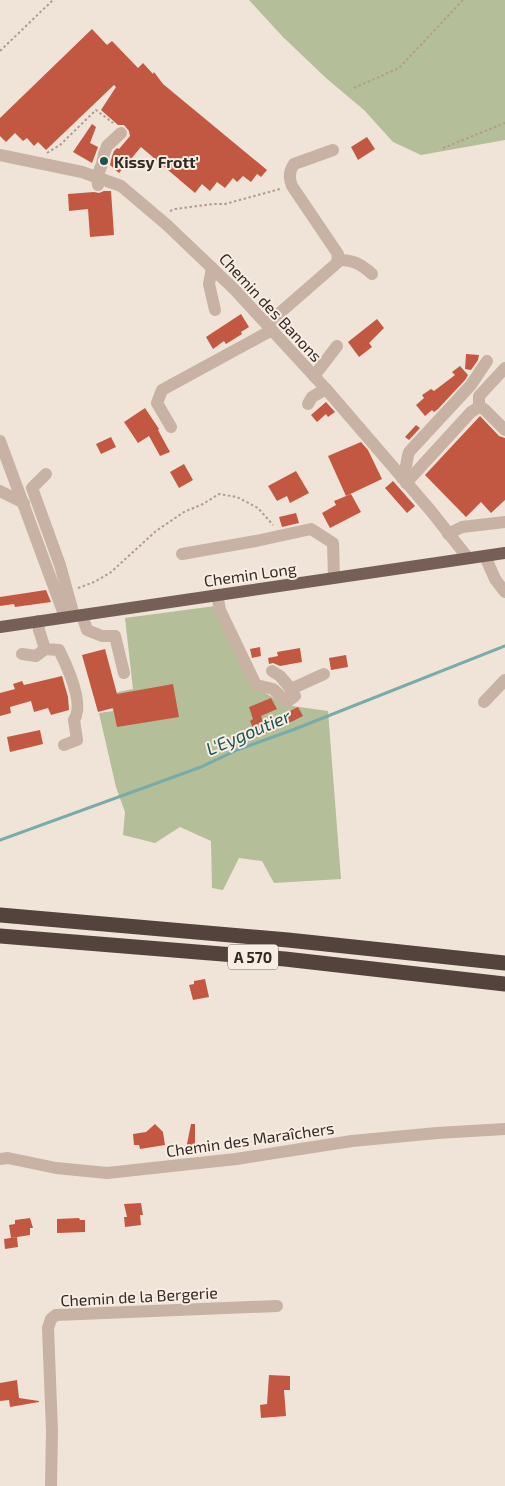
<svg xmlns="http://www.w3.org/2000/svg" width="505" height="1486" font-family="'Exo 2',sans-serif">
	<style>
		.green { fill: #b4be98 }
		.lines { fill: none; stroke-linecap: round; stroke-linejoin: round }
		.stream { stroke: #77acab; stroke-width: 3 }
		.building { fill: #c35842 }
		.path { stroke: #b39c8e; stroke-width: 2; stroke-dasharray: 2.5 2.5; stroke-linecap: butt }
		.minor { stroke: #c7b2a4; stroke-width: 12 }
		.major { stroke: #755f57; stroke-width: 12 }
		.highway { stroke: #54423d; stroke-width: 15 }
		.poi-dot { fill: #1c5353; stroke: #f8ede3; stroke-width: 2 }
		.labels { text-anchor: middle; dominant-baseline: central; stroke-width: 4; stroke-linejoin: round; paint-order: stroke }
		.shield { fill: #f8ede3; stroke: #6e645e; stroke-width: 1 }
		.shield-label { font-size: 15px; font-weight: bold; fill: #332925 }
		.poi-label { font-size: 16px; font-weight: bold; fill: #332925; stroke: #f8ede3; text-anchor: start }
		.street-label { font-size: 16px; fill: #332925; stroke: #f8ede3 }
		.water-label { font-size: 18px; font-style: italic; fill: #1c5353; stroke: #f8ede3 }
	</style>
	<rect width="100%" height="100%" fill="#f0e3d7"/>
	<g class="green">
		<path d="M249,0H505V140L421,155L393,142L364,110L326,78L283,37Z"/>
		<path d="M215,606L254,686L285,705L328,711L341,879L274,883L262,861L239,858L223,890L212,888L211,841L180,827L155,843L123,835L125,812L116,787L99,713L113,711L109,694L133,689L125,618Z"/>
	</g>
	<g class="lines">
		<path class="stream" d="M0,840L201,767L237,750L295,729L505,646"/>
	</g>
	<g class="building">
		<path d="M92,29L107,45L112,41L138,68L143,63L153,74L154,72L163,84L267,170L261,177L257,174L251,182L243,176L237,182L233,178L225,188L217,182L210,191L202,184L195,193L141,147L119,173L110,165L112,156L114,151L117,148L119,149L130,136L129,131L124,125H118L101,110L116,87L114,85L46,150L38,142L34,146L27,138L23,141L15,133L6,142L0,136V118Z"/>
		<path d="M92,124L96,127L90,143L98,147L92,163L73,152Z"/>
		<path d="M367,137L375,149L358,160L351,147Z"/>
		<path d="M104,191H111L114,235L90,237L88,209L69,211L68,194L94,192L99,193Z"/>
		<path d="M241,314L249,327L241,332L242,334L226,344L224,341L213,349L206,337Z"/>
		<path d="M377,319L384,328L369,343L372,347L359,357L348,342Z"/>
		<path d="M466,354L479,355L478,360L471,370L465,369Z"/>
		<path d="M460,366L468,375L465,380L438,409L434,412L432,410L425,416L416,405L424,398L422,395L431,389L434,391L455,375L452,372Z"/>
		<path d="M326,402L335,412L328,417L326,414L317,422L311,415Z"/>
		<path d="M145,408L159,429L158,430L170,452L160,456L149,436L138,443L124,422Z"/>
		<path d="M480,416L499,436L505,438V500L491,513L481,502L466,517L425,475Z"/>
		<path d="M416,425L420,428L409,440L405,437Z"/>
		<path d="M111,437L116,447L101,454L96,444Z"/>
		<path d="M361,442L368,450L382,479L346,496L328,456Z"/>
		<path d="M184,464L193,480L179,488L170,472Z"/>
		<path d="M296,471L309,493L290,503L287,496L277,501L268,486Z"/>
		<path d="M393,481L415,506L407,513L385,488Z"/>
		<path d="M351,494L361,512L330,528L322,513L336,505L334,501Z"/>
		<path d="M296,513L299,523L282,527L279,517Z"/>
		<path d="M46,590L51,602L15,607L14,604L0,606V597Z"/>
		<path d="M260,647L261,656L252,658L250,649Z"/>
		<path d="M300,648L302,662L280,666L273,663L269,664L268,658L278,656L277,652Z"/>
		<path d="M105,649L117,694L173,684L179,717L117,727L113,708L98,712L82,655Z"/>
		<path d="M346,655L348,667L331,670L329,658Z"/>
		<path d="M62,676L68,697L69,710L51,715L48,708L34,712L31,701L10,707L11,713L0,716V693L15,689L13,684L22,681L24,685Z"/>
		<path d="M271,698L277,709L261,716L267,733L257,737L250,721L253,719L249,707Z"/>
		<path d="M298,707L303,716L289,723L284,714Z"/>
		<path d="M40,730L43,744L10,752L7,737Z"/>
		<path d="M205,979L209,997L193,1000L189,985L194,984V981Z"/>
		<path d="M155,1124L163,1132L165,1145L140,1149L139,1145H134L133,1134L146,1132Z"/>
		<path d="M191,1124H195V1150L186,1149Z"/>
		<path d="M141,1203L143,1215H140L141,1225L125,1227L124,1217H127L124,1204Z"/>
		<path d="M30,1218L33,1228H30V1235L11,1238L9,1225L15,1224V1220Z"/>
		<path d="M79,1218L80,1220H85V1232L57,1233V1219Z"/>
		<path d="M17,1237L18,1247L5,1249L4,1239Z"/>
		<path d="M269,1375L290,1376V1390H284L286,1416L261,1418L260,1405L267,1404Z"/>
		<path d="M17,1380L19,1398L39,1401V1402L10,1407L9,1400L0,1401V1383Z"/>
	</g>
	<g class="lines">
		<g class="path">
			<path d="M0,51L53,0"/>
			<path d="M354,88L399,68L463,0"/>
			<path d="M443,148L505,123"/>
			<path d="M47,153L60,145L96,110L113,123"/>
			<path d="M170,211L175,209L213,204H225L280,189"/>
			<path d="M78,588L94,582L110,573L156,531L184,512L203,504L219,494L237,497L258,508L273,525"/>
		</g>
		<g class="minor">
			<path d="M0,155L82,172L121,186L167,225L235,290L326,389L431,511L468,558"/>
			<path d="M98,185L97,177L102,164L104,154L107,146L121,133"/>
			<path d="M339,260C353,260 361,264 372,274"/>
			<path d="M212,268L209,284L215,310"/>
			<path d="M267,324L337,263L338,254L292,186C289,179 289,171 294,164L333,150"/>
			<path d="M314,376L337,346"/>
			<path d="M308,404L312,397L326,389"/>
			<path d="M479,407V396L505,368"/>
			<path d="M171,427L157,403L162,390L272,330"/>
			<path d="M0,441L65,617"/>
			<path d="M46,474L32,488L60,565L74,616"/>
			<path d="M402,478C407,469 406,461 409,452L471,385L487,361"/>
			<path d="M406,483L471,412L479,407L484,409L505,430"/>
			<path d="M0,491L24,503"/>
			<path d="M448,534L462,527L505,522"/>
			<path d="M182,554L256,541L311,529L333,543L334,578"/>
			<path d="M485,556L495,579L505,592"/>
			<path d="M217,595L220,610L256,685L273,689L287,702L295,696L291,689L324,674"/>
			<path d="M82,615L87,630L102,636H115L124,673"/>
			<path d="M38,621L39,630L45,649L59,650C67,666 85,704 74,720L77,740L64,745"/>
			<path d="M22,654L36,656L45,649"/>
			<path d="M272,671L280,676L291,689"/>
			<path d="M484,702L505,680"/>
			<path d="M0,1159L8,1158L56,1168L107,1173L236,1159L352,1141L437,1133L505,1129"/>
			<path d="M51,1486L52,1431L48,1328L51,1319L56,1315L277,1306"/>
		</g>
		<path class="major" d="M0,627L505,553"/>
		<g class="highway">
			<path d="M0,915L288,940L505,963"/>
			<path d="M0,936L285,959L505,984"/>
		</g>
	</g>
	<circle class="poi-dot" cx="104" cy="161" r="5"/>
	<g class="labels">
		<rect class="shield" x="228" y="944.5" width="50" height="25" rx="4"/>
		<g class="shield-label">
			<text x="253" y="957">A 570</text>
		</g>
		<g class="poi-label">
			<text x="114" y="161">Kissy Frott'</text>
		</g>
		<g class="street-label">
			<text transform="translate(271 307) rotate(47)">Chemin des Banons</text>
			<text transform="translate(250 574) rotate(-8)">Chemin Long</text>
			<text transform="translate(250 1139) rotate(-8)">Chemin des Maraîchers</text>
			<text transform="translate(139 1296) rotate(-3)">Chemin de la Bergerie</text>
		</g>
		<g class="water-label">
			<text transform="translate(248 732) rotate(-23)">L'Eygoutier</text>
		</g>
	</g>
</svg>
